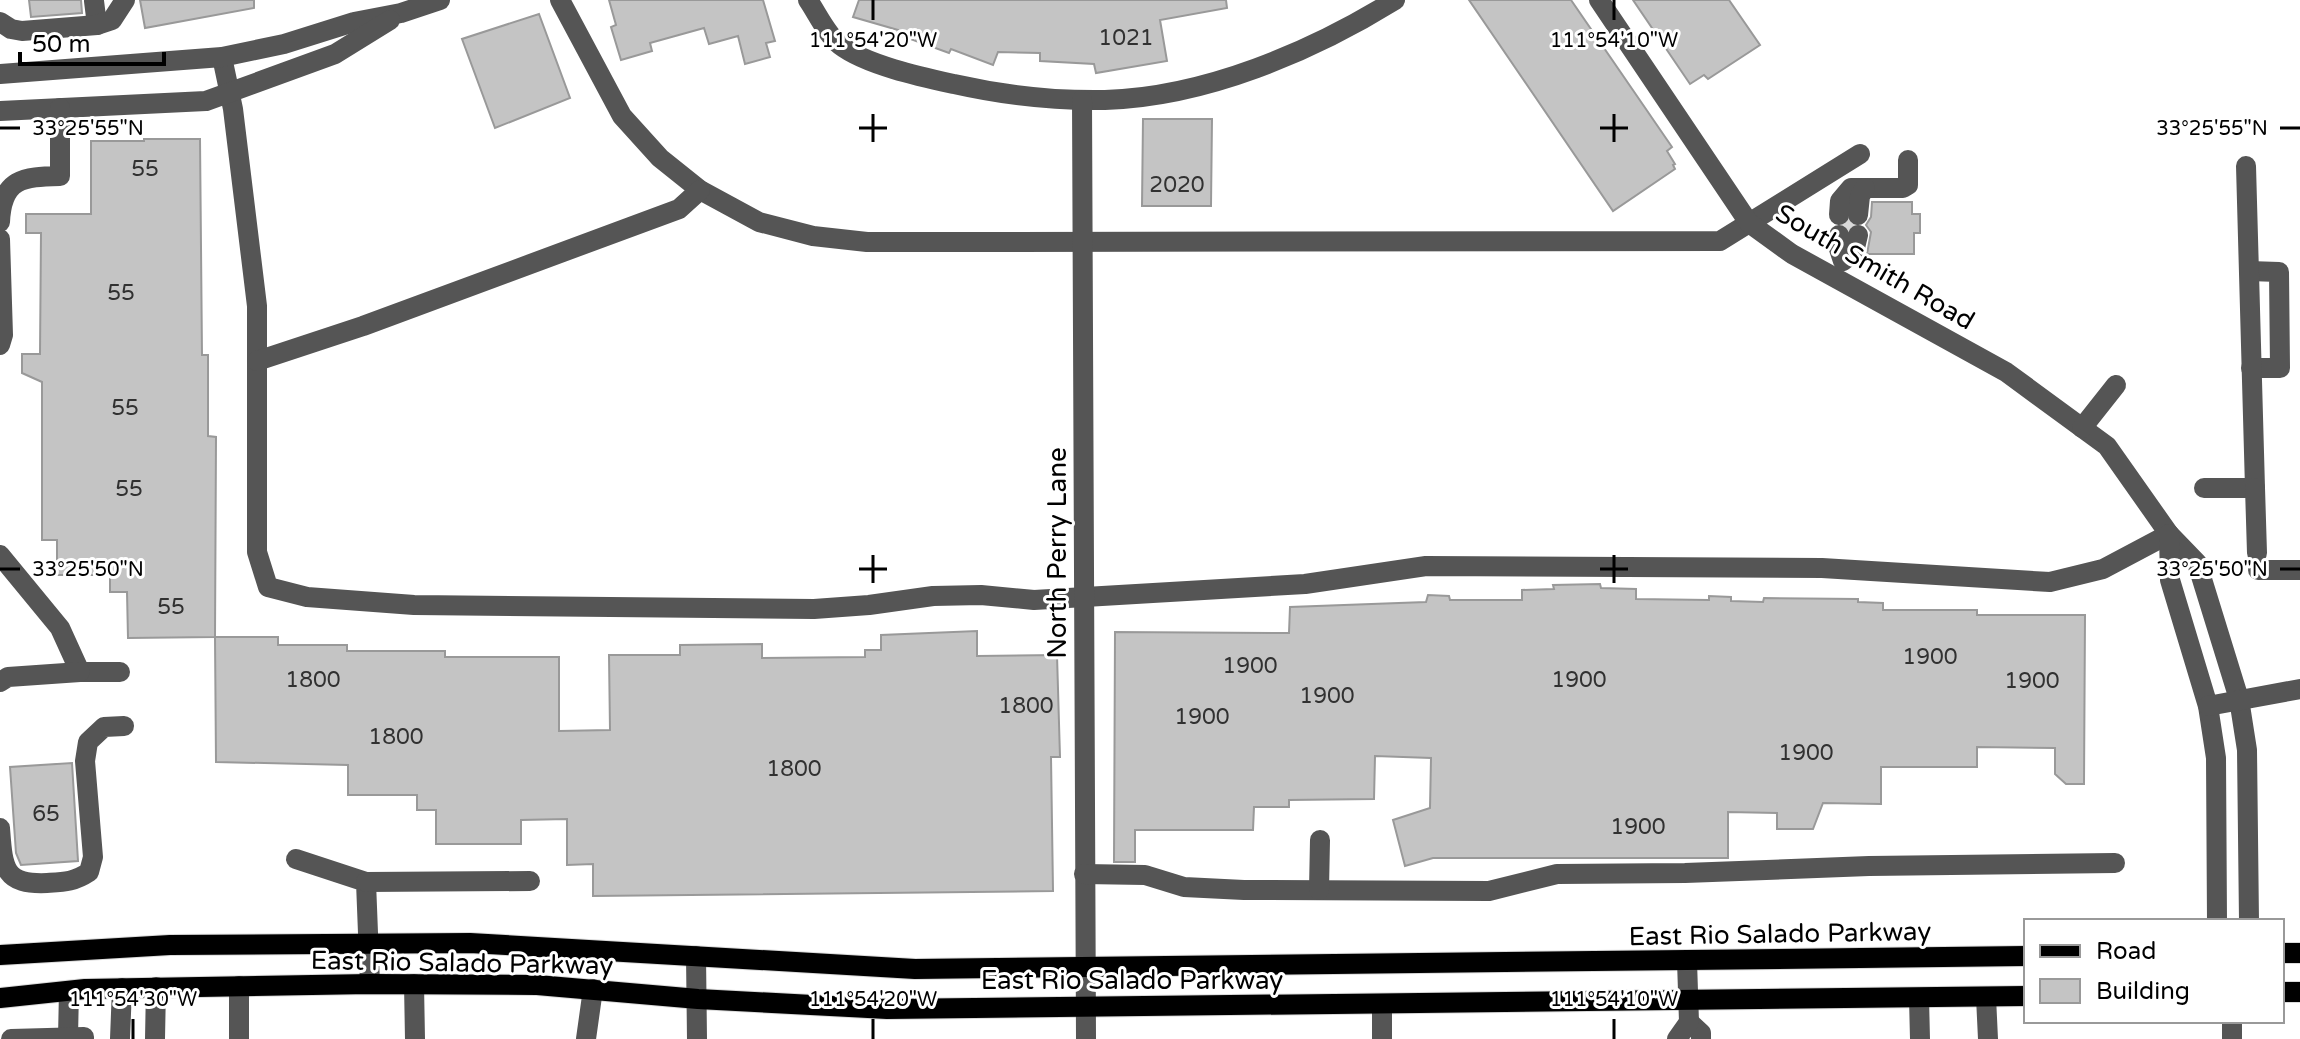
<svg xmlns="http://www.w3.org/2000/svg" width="2300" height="1039" font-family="'Varela Round',sans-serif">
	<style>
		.building { fill: #c4c4c4; stroke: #999; stroke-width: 2 }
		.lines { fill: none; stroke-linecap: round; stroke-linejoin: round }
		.minor-tunnel { stroke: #d9d9d9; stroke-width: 20; stroke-dasharray: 20 10; stroke-linecap: butt }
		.major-casing { stroke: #dbdbdb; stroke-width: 22 }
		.minor { stroke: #555; stroke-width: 20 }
		.major { stroke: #000; stroke-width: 20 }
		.ticks { fill: none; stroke: #000; stroke-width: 3 }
		.labels { text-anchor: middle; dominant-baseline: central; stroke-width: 6; stroke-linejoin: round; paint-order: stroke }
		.number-label { font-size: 22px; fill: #313131 }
		.street-label { font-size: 26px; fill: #000; stroke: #fff }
		.ticks-label { font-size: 20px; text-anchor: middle; fill: #000; stroke: #fff; stroke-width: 6; stroke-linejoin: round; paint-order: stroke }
	</style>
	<rect width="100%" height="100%" fill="#fff"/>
	<g class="building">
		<path d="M29,0H81L82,13L31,17Z"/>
		<path d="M140,0H254V8L145,28Z"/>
		<path d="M609,0H763L775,41L766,43L770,57L745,64L738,36L709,44L704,28L650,43L652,51L621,60L611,27L616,25Z"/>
		<path d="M859,0H1226L1227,8L1160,20L1167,61L1096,73L1094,64L1040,61V53L998,52L993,65L951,49L949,53L897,34L898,30L853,17Z"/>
		<path d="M1469,0H1571L1672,147L1667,151L1675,164L1673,165L1675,169L1613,211Z"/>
		<path d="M1633,0H1729L1760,45L1708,79L1704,75L1690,84Z"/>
		<path d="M539,14L570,98L495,128L462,39Z"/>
		<path d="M1143,119H1212L1211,206H1142Z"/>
		<path d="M144,139H200L202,355H208V436L216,437L215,637L128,638L127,592H110V575H57V540H42V382L22,373V354H40L41,233H26V214H91V141H144Z"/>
		<path d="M1872,202H1912V214H1920V233H1914V254H1867L1871,232L1866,225L1871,217Z"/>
		<path d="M1600,584L1601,588L1636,589V599L1709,600V596L1731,597V601L1763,602L1764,598L1858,599V602L1883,603V610H1977V615H2085L2084,784H2066L2055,774V748L1977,747V767H1881V804L1823,803L1813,829H1777V813L1728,812V858H1433L1405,866L1393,820L1430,808L1431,758L1375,756L1374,799L1289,800V807H1254L1253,830H1135V862H1114L1115,632L1289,633L1290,607L1426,602L1428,595L1449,596L1450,600H1522V590L1554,589L1553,585Z"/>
		<path d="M977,631V656L1057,655L1060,757H1051L1053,891L593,896V864L567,865V819L521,820V844H436V810H417V795H348V765L216,762L215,637H278V645H347V651H445V657H559V731L610,730L609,655H680V645L762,644V658L865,657V650H881V635Z"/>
		<path d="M72,763L78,861L21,865L16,853L10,767Z"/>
	</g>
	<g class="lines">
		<path class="minor-tunnel" d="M1849,215V235"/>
		<defs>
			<g id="major">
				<path d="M2282,953H2300"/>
				<path d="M0,955L170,945L470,943L915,969L2026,956"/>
				<path d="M2282,992H2300"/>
				<path d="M0,998L85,989L370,984L537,985L698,999L887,1009L2026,996"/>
			</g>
		</defs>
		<use href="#major" class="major-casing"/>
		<g class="minor">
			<path d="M560,0L622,116L660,158L700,190L759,222L813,236L867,242H923L1720,241L1860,154"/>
			<path d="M808,0C817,13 827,35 840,45C866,65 922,77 954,84C1003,95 1055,101 1105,100C1205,97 1311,52 1395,0"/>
			<path d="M1599,0L1749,223L1792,254L2006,372L2107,446L2169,534L2197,563L2239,699L2247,750L2249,921"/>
			<path d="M94,1L97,25"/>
			<path d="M0,22L11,29L22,31L97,25L112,20L125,0"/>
			<path d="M222,57L233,109L257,306V552L268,587L307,597L414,605L814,609L869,605L933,596L981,595L1034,600L1305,584L1426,566L1822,568L2050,582L2103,569L2169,534"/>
			<path d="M0,74L222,57L284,44L354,22L401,13L440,0"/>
			<path d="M1082,100L1086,1039"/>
			<path d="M0,111L206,101L335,54L390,20"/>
			<path d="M1839,215L1840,201L1851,188H1903L1908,185V160"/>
			<path d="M1858,215L1860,196L1865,188"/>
			<path d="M0,222C2,178 23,177 60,176V108"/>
			<path d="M1839,235V249L1843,261L1854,252L1858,235"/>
			<path d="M0,239L3,335L0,345"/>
			<path d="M2249,271L2279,272L2280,368H2251"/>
			<path d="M257,361L363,326L679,209L700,190"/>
			<path d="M2082,428L2116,385"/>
			<path d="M2204,488H2255L2246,166"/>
			<path d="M2255,488L2257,553"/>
			<path d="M2169,534L2170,580L2208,706L2216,758L2217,921"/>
			<path d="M0,555L60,628L80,672H120"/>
			<path d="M2258,570H2300"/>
			<path d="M0,682L8,677L80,672"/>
			<path d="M2208,706L2300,689"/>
			<path d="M0,828C3,867 3,885 47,883C64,882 74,882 89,872L93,857L85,761L88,742L104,727L124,726"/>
			<path d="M296,859L366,882L370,984"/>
			<path d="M1084,874L1145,875L1184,887L1244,890L1489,891L1557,874L1685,873L1869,866L2115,863"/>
			<path d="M366,882L530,881"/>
			<path d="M1319,890L1320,840"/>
			<path d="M696,956L697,1039"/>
			<path d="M414,984L415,1039"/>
			<path d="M239,986V1039"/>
			<path d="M1986,997L1988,1039"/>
			<path d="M1919,998L1920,1039"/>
			<path d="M1382,1005V1039"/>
			<path d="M2232,1021V1039"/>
			<path d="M1689,1022L1701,1033V1039"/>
			<path d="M68,1037L69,991"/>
			<path d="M11,1039L84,1037V1039"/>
			<path d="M120,1039L122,988"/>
			<path d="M155,1039L156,987"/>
			<path d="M586,1039L593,989"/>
			<path d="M1677,1039L1689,1022L1687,961"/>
		</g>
		<use href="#major" class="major"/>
	</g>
	<path class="ticks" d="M873,0V20M1614,0V20M873,114V142M1614,114V142M0,128H20M859,128H887M1600,128H1628M2280,128H2300M873,555V583M1614,555V583M0,569H20M859,569H887M1600,569H1628M2280,569H2300M133,1019V1039M873,1019V1039M1614,1019V1039"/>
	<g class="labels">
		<g class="number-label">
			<text x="1126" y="38">1021</text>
			<text x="145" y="169">55</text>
			<text x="1177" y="185">2020</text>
			<text x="121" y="293">55</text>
			<text x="125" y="408">55</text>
			<text x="129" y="489">55</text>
			<text x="171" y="607">55</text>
			<text x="1930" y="657">1900</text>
			<text x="1250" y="666">1900</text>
			<text x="313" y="680">1800</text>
			<text x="1579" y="680">1900</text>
			<text x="2032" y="681">1900</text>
			<text x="1327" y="696">1900</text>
			<text x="1026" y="706">1800</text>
			<text x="1202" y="717">1900</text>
			<text x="396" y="737">1800</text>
			<text x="1806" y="753">1900</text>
			<text x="794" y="769">1800</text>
			<text x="46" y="814">65</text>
			<text x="1638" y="827">1900</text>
		</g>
		<g class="street-label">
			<text transform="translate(1875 267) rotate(30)">South Smith Road</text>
			<text transform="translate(1057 553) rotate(-90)">North Perry Lane</text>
			<text transform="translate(1780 934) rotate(-1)">East Rio Salado Parkway</text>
			<text transform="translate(462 963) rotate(1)">East Rio Salado Parkway</text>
			<text x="1132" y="980">East Rio Salado Parkway</text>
		</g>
	</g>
	<g class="ticks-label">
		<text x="873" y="47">111°54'20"W</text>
		<text x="1614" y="47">111°54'10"W</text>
		<text x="88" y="135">33°25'55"N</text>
		<text x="2212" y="135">33°25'55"N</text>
		<text x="88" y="576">33°25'50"N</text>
		<text x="2212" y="576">33°25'50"N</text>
		<text x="133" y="1006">111°54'30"W</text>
		<text x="873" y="1006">111°54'20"W</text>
		<text x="1614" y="1006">111°54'10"W</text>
	</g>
	<rect x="2024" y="919" width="260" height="104" fill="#ffffff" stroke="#999999" stroke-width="2"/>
	<rect x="2040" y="945" width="40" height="12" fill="#000000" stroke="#999999" stroke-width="2"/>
	<text x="2096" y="959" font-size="24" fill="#000000">Road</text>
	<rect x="2040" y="979" width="40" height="24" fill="#c4c4c4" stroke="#999999" stroke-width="2"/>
	<text x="2096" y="999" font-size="24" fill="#000000">Building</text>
	<path d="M20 52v12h144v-12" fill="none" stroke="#000000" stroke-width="4"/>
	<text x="32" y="52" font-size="24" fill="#000000" stroke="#ffffff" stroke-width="6" paint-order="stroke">50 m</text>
</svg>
